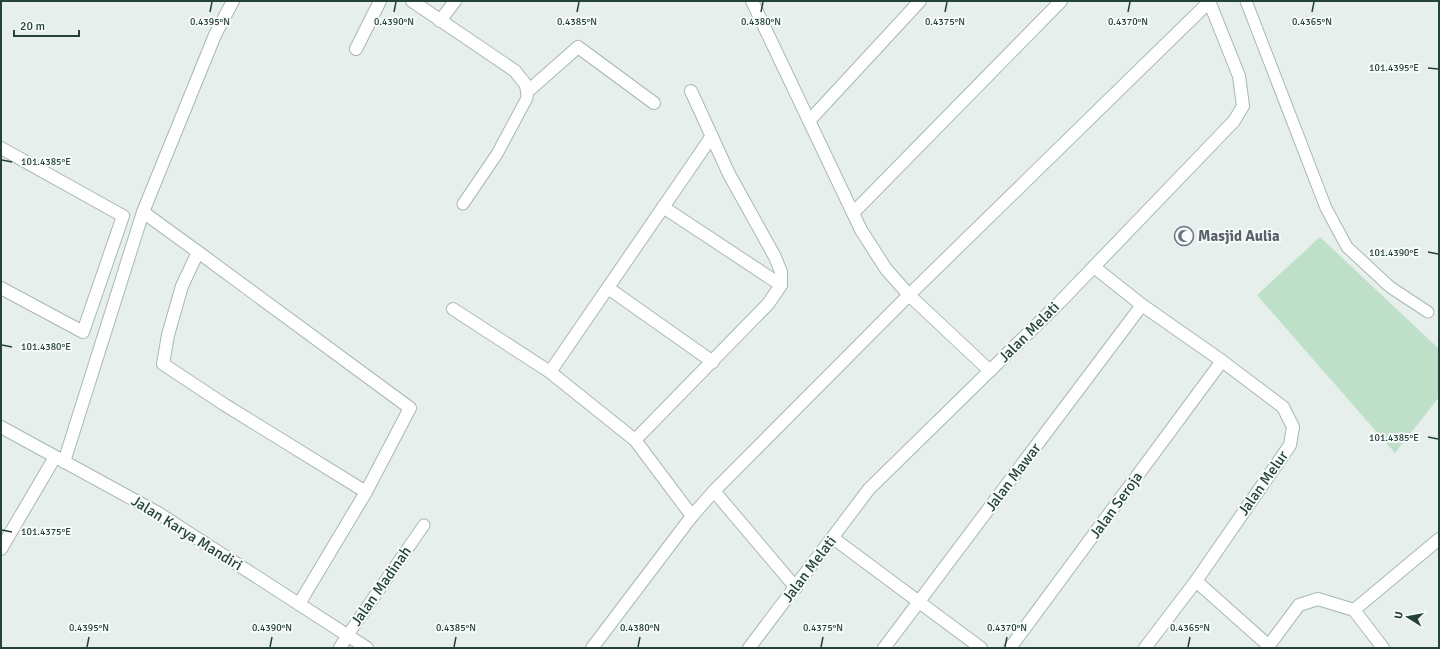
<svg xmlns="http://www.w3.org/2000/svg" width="1440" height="649" font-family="Signika,sans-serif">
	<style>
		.green { fill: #bfe0c8 }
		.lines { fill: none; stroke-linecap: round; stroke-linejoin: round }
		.lane-casing { stroke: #a8b8b2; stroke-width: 13 }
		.street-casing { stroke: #a8b8b2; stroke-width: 14 }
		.lane { stroke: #fff; stroke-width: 11 }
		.street { stroke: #fff; stroke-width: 12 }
		.ticks { fill: none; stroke: #24423a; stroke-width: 1.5 }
		.labels { text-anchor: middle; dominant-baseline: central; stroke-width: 4; stroke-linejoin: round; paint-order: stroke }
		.worship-label { font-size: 15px; font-weight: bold; fill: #5b616d; stroke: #f7fbf9; text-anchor: start }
		.street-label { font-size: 15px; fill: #24423a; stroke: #f7fbf9 }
		.ticks-label { font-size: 10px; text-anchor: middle; fill: #24423a; stroke: #f7fbf9; stroke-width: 4; stroke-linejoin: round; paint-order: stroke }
	</style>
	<rect width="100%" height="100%" fill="#e6efeb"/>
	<path class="green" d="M1320,237L1439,349V397L1395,453L1257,295Z"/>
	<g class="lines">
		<defs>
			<g id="lane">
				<path d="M1246,1L1326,208L1347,247L1390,287L1428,312"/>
				<path d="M463,204L497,154L527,98V92"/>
				<path d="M347,636L424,525"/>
			</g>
			<g id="street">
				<path d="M412,1L515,71L526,85L527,92"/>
				<path d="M752,1L861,230L886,269L909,295L990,371"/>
				<path d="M440,21L455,1"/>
				<path d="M356,49L380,1"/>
				<path d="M527,92L578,47L654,103"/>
				<path d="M809,121L920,1"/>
				<path d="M1,148L123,216L83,332L1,288"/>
				<path d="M663,207L781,285"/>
				<path d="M143,212L198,252"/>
				<path d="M853,213L1061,1"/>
				<path d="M1094,267L1142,305L1222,361L1283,407L1293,427L1290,445L1196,581L1145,648"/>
				<path d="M608,288L713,362"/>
				<path d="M453,309L550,372L635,440L692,516"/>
				<path d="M550,372L712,136"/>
				<path d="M1,427L158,513L367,648"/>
				<path d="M635,440L768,304L781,285V272L775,257L729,174L691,91"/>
				<path d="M64,462L143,212L215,35L233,1"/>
				<path d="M833,538L981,648"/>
				<path d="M1,549L55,457"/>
				<path d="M1196,581L1269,646"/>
				<path d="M796,588L714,491L909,295L1209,2"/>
				<path d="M299,604L366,492L410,408L198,252L182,286L168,335L163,364L225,405L366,492"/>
				<path d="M1354,610L1439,539"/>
				<path d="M340,648L347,636"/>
				<path d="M592,648L692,516L714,491"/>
				<path d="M749,648L869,489L1059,303L1234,121L1243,106L1239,76L1209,1"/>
				<path d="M884,648L1142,305"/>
				<path d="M1010,648L1222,361"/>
				<path d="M1267,648L1299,605L1318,599L1354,610L1383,648"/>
			</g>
		</defs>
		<use href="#lane" class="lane-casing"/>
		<use href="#street" class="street-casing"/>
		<use href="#lane" class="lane"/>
		<use href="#street" class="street"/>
	</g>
	<path class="ticks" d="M210,12L212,2M394,12L396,2M577,12L579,2M761,12L763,2M945,12L947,2M1128,12L1130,2M1312,12L1314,2M1428,68L1438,69M2,160L12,162M1428,252L1438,254M2,345L12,347M1428,437L1438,439M2,530L12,532M87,647L89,637M270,647L272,637M454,647L456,637M638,647L640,637M821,647L823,637M1005,647L1007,637M1188,647L1190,637"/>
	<defs>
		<symbol id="mosque-ring" viewBox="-11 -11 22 22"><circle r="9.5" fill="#f7fbf9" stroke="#6b7280" stroke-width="1.5"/><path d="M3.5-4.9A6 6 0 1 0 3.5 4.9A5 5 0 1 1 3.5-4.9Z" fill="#6b7280"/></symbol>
	</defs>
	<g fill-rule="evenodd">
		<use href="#mosque-ring" x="1173" y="225" width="22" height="22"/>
	</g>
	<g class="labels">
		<g class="worship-label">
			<text x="1198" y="236">Masjid Aulia</text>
		</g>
		<g class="street-label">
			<text transform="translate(1029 332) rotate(-45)">Jalan Melati</text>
			<text transform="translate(1013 477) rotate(-53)">Jalan Mawar</text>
			<text transform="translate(1263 483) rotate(-55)">Jalan Melur</text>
			<text transform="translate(1116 505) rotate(-54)">Jalan Seroja</text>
			<text transform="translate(187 533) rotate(32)">Jalan Karya Mandiri</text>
			<text transform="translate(809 569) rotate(-53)">Jalan Melati</text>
			<text transform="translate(381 586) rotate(-55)">Jalan Madinah</text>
		</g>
	</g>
	<g class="ticks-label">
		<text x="210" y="25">0.4395°N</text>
		<text x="394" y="25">0.4390°N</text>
		<text x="577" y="25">0.4385°N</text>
		<text x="761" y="25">0.4380°N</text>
		<text x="945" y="25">0.4375°N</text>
		<text x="1128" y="25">0.4370°N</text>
		<text x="1312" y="25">0.4365°N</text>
		<text x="1394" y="71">101.4395°E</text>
		<text x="46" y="165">101.4385°E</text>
		<text x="1394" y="256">101.4390°E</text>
		<text x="46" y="350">101.4380°E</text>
		<text x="1394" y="441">101.4385°E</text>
		<text x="46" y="535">101.4375°E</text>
		<text x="89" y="631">0.4395°N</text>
		<text x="272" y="631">0.4390°N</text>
		<text x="456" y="631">0.4385°N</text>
		<text x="640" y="631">0.4380°N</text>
		<text x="823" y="631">0.4375°N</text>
		<text x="1007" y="631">0.4370°N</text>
		<text x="1190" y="631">0.4365°N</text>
	</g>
	<rect width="1440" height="649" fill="none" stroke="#24423a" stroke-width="4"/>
	<g transform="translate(1408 617) rotate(281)" stroke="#f7fbf9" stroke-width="3" paint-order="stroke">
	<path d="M0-3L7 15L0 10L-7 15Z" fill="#24423a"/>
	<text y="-6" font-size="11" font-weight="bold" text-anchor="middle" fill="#24423a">U</text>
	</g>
	<path d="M14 30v6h65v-6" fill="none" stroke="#24423a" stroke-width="2"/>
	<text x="20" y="30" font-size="12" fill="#24423a" stroke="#f7fbf9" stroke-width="3" paint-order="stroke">20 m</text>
</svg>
